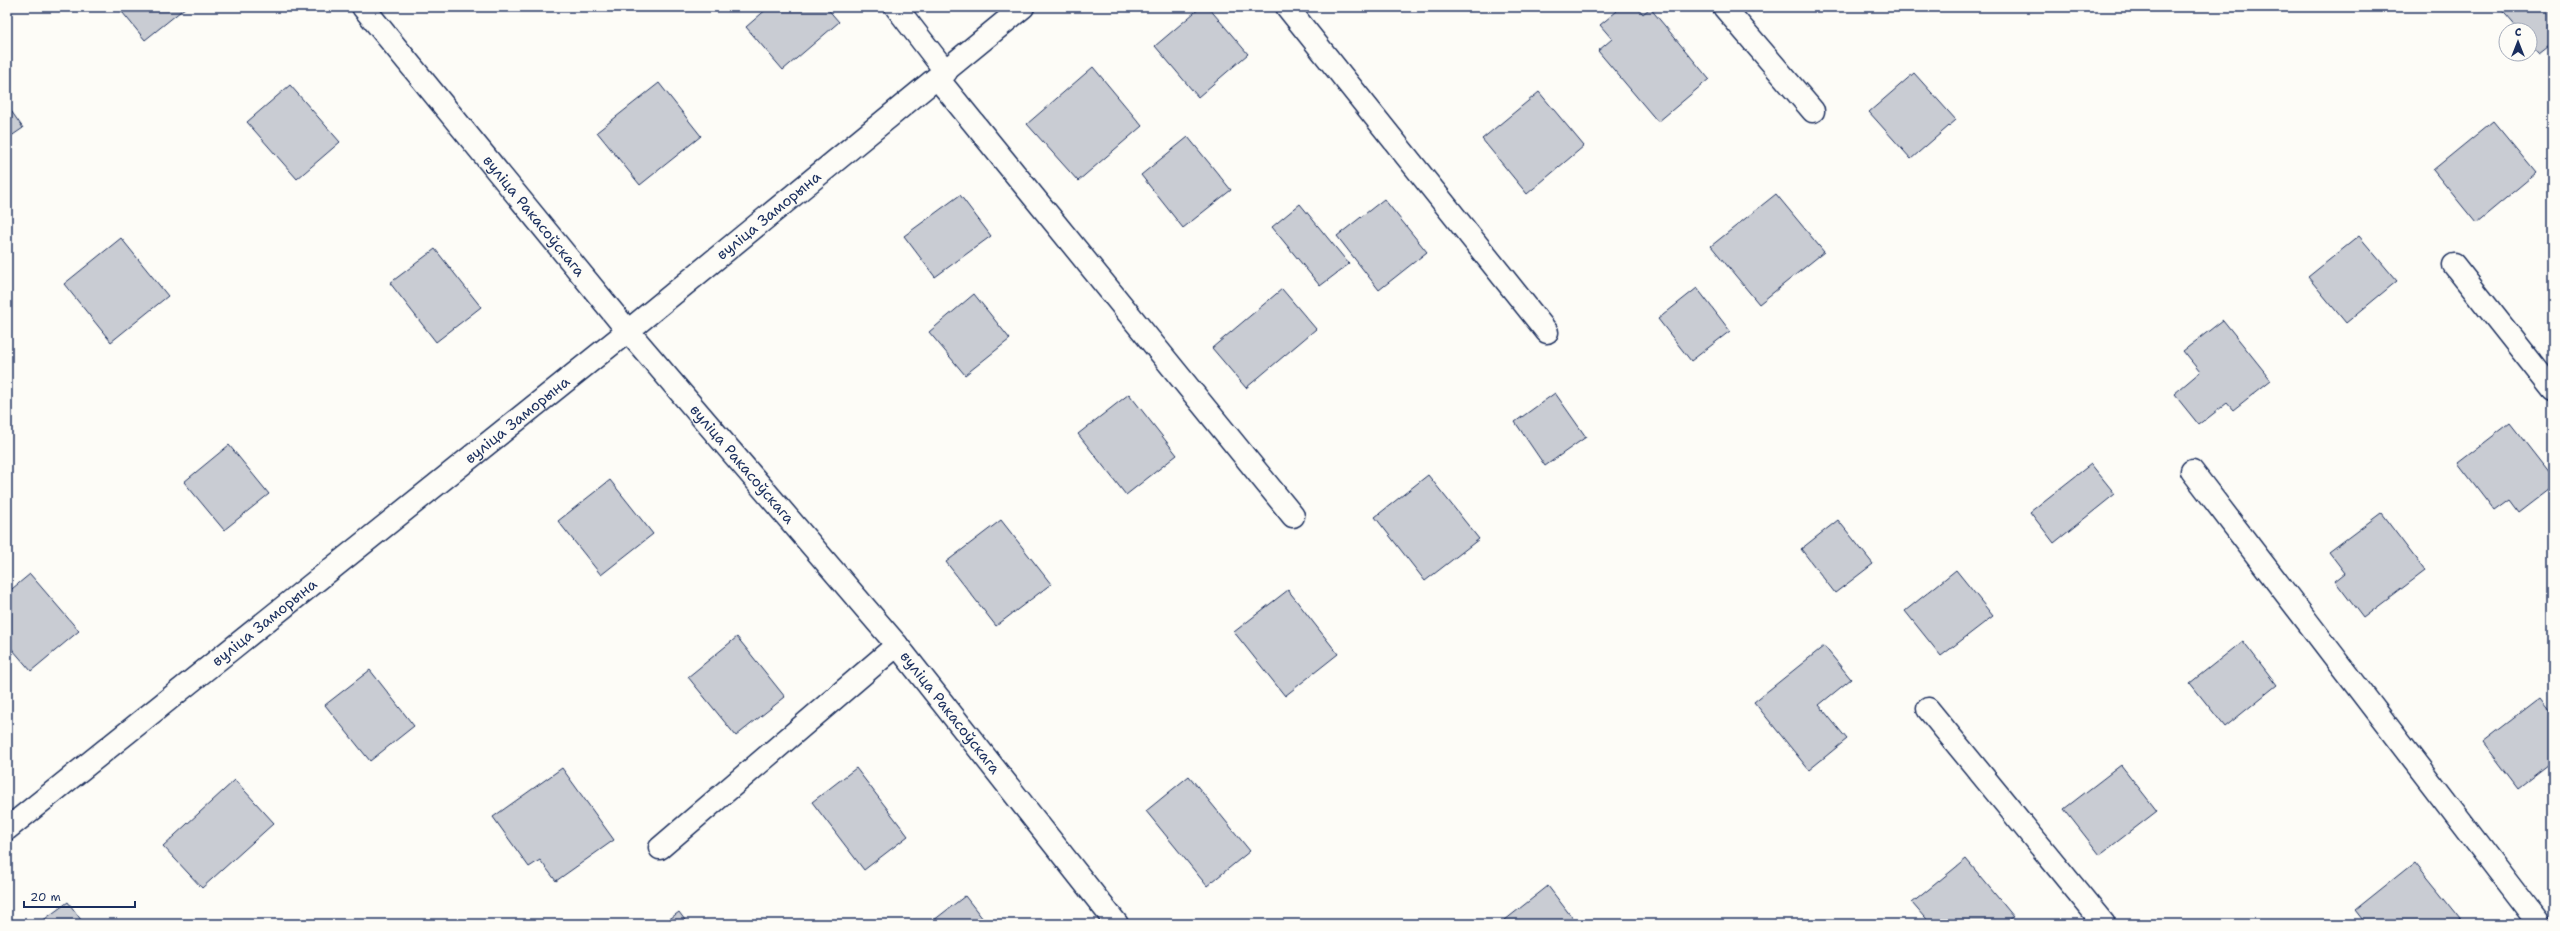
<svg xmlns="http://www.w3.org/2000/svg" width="2560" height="931" font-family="'Shantell Sans',sans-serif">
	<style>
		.building { fill: #c9ccd3; stroke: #1b2f5e }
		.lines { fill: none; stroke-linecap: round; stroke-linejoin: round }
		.service-casing { stroke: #1b2f5e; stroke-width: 25 }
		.minor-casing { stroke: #1b2f5e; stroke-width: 25 }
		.service { stroke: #fdfcf7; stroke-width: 22 }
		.minor { stroke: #fdfcf7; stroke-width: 22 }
		.labels { text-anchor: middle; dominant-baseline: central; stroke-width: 4; stroke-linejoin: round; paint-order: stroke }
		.street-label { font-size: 15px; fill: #1b2f5e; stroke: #fdfcf7 }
	</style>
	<rect width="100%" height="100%" fill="#fdfcf7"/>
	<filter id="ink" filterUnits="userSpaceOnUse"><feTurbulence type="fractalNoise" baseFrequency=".025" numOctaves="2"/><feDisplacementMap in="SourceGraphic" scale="8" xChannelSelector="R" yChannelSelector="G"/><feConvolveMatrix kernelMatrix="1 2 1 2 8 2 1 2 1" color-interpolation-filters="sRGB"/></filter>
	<g filter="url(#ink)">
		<g class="building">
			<path d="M118,7H186L145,40Z"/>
			<path d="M769,7H826L839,22L783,70L746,27Z"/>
			<path d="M1201,7H1208L1248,54L1198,97L1155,46Z"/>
			<path d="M1622,7H1637L1643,14L1650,8L1709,79L1658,122L1598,51L1612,39L1600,25Z"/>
			<path d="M2499,7H2553V43L2539,54L2530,44V30H2519Z"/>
			<path d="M1093,67L1142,126L1078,181L1027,124Z"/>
			<path d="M1914,73L1956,120L1911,159L1869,112Z"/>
			<path d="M659,83L701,136L640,185L597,132Z"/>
			<path d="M290,85L340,142L297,179L247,122Z"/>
			<path d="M1539,92L1584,146L1527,194L1482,139Z"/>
			<path d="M7,105L23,128L7,139Z"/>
			<path d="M2493,121L2536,173L2476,223L2433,170Z"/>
			<path d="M1188,137L1231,190L1183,228L1141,175Z"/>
			<path d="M1776,194L1824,252L1759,304L1711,246Z"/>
			<path d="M960,195L991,236L935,277L904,236Z"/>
			<path d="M1384,199L1427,252L1379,290L1337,236Z"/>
			<path d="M1300,204L1349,264L1320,286L1272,227Z"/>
			<path d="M2359,236L2397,281L2346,323L2308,277Z"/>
			<path d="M121,238L168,296L111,342L64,284Z"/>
			<path d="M435,249L481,307L436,342L390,283Z"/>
			<path d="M1697,288L1730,331L1691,361L1658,319Z"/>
			<path d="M1282,289L1316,329L1246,388L1212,348Z"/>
			<path d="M974,294L1010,339L965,375L929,332Z"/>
			<path d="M2223,320L2271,380L2233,410L2227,403L2199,425L2174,394L2200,372L2183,351Z"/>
			<path d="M1555,393L1586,437L1545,466L1515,422Z"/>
			<path d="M1129,394L1177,455L1126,495L1078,434Z"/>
			<path d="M2510,423L2553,478V486L2519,512L2510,500L2495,511L2458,463Z"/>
			<path d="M229,445L269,494L224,530L184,482Z"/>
			<path d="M2091,464L2115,494L2054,543L2030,512Z"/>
			<path d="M1428,475L1479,539L1425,581L1375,517Z"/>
			<path d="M610,480L653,534L601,575L558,521Z"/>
			<path d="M2381,513L2425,571L2363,618L2335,581L2345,573L2329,552Z"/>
			<path d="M1001,520L1051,584L996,626L946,562Z"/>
			<path d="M1838,520L1873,564L1835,593L1801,549Z"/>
			<path d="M1956,570L1993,616L1941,656L1905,611Z"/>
			<path d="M30,574L79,631L31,671L7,643V593Z"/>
			<path d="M1288,590L1338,654L1285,696L1234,632Z"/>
			<path d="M737,637L785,697L736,736L688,677Z"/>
			<path d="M2243,641L2277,685L2225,727L2190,683Z"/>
			<path d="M1824,646L1851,679L1819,705L1847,739L1809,770L1754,702Z"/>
			<path d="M370,670L414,726L370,761L325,705Z"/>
			<path d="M2540,698L2553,715V761L2518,788L2483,742Z"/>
			<path d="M2121,765L2157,811L2100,855L2064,809Z"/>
			<path d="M562,768L614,840L556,881L540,860L529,867L493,817Z"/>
			<path d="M856,768L908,836L864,870L812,802Z"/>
			<path d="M1189,776L1250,851L1207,886L1146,811Z"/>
			<path d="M235,780L274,823L202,888L163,846Z"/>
			<path d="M1966,859L2014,917L2006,924H1930L1912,903Z"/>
			<path d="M2415,862L2461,919L2455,924H2366L2355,910Z"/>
			<path d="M1548,886L1577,924H1500Z"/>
			<path d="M965,896L987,924H929Z"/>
			<path d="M68,902L84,924H38Z"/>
			<path d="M679,912L688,924H663Z"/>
		</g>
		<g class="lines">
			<defs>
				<g id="service">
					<path d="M896,7L946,72"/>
					<path d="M1287,7L1547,332"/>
					<path d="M1724,7L1813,111"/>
					<path d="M938,79L1293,516"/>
					<path d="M2454,265L2553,390"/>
					<path d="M2192,471L2539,924"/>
					<path d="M1928,709L2104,924"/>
					<path d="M660,848L897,645"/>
				</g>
				<g id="minor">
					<path id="s1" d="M363,7L628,331L897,645L1117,924"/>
					<path id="s2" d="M7,829L628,331L1023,7"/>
				</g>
			</defs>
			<use href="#service" class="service-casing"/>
			<use href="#minor" class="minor-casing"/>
			<use href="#service" class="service"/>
			<use href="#minor" class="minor"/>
		</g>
	</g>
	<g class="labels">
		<g class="street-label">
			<text stroke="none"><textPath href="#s1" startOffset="270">вуліца Ракасоўскага</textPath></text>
			<text stroke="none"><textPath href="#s2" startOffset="978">вуліца Заморына</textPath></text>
			<text stroke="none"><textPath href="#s2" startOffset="654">вуліца Заморына</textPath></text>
			<text stroke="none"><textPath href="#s1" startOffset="594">вуліца Ракасоўскага</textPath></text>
			<text stroke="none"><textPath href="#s2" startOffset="330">вуліца Заморына</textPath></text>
			<text stroke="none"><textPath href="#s1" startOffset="918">вуліца Ракасоўскага</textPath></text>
		</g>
	</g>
	<rect width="2560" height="931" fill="none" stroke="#fdfcf7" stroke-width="24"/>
	<rect x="12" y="12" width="2536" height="907" fill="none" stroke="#1b2f5e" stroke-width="1.5" filter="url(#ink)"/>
	<g transform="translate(2518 42)"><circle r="19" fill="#fdfcf7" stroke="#a3aaba"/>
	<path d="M0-3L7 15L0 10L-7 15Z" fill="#1b2f5e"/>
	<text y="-6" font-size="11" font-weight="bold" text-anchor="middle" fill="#1b2f5e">С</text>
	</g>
	<path d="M24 901v6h111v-6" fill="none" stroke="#1b2f5e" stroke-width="2"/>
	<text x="30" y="901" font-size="12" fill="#1b2f5e" stroke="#fdfcf7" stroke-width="3" paint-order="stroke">20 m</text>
</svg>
